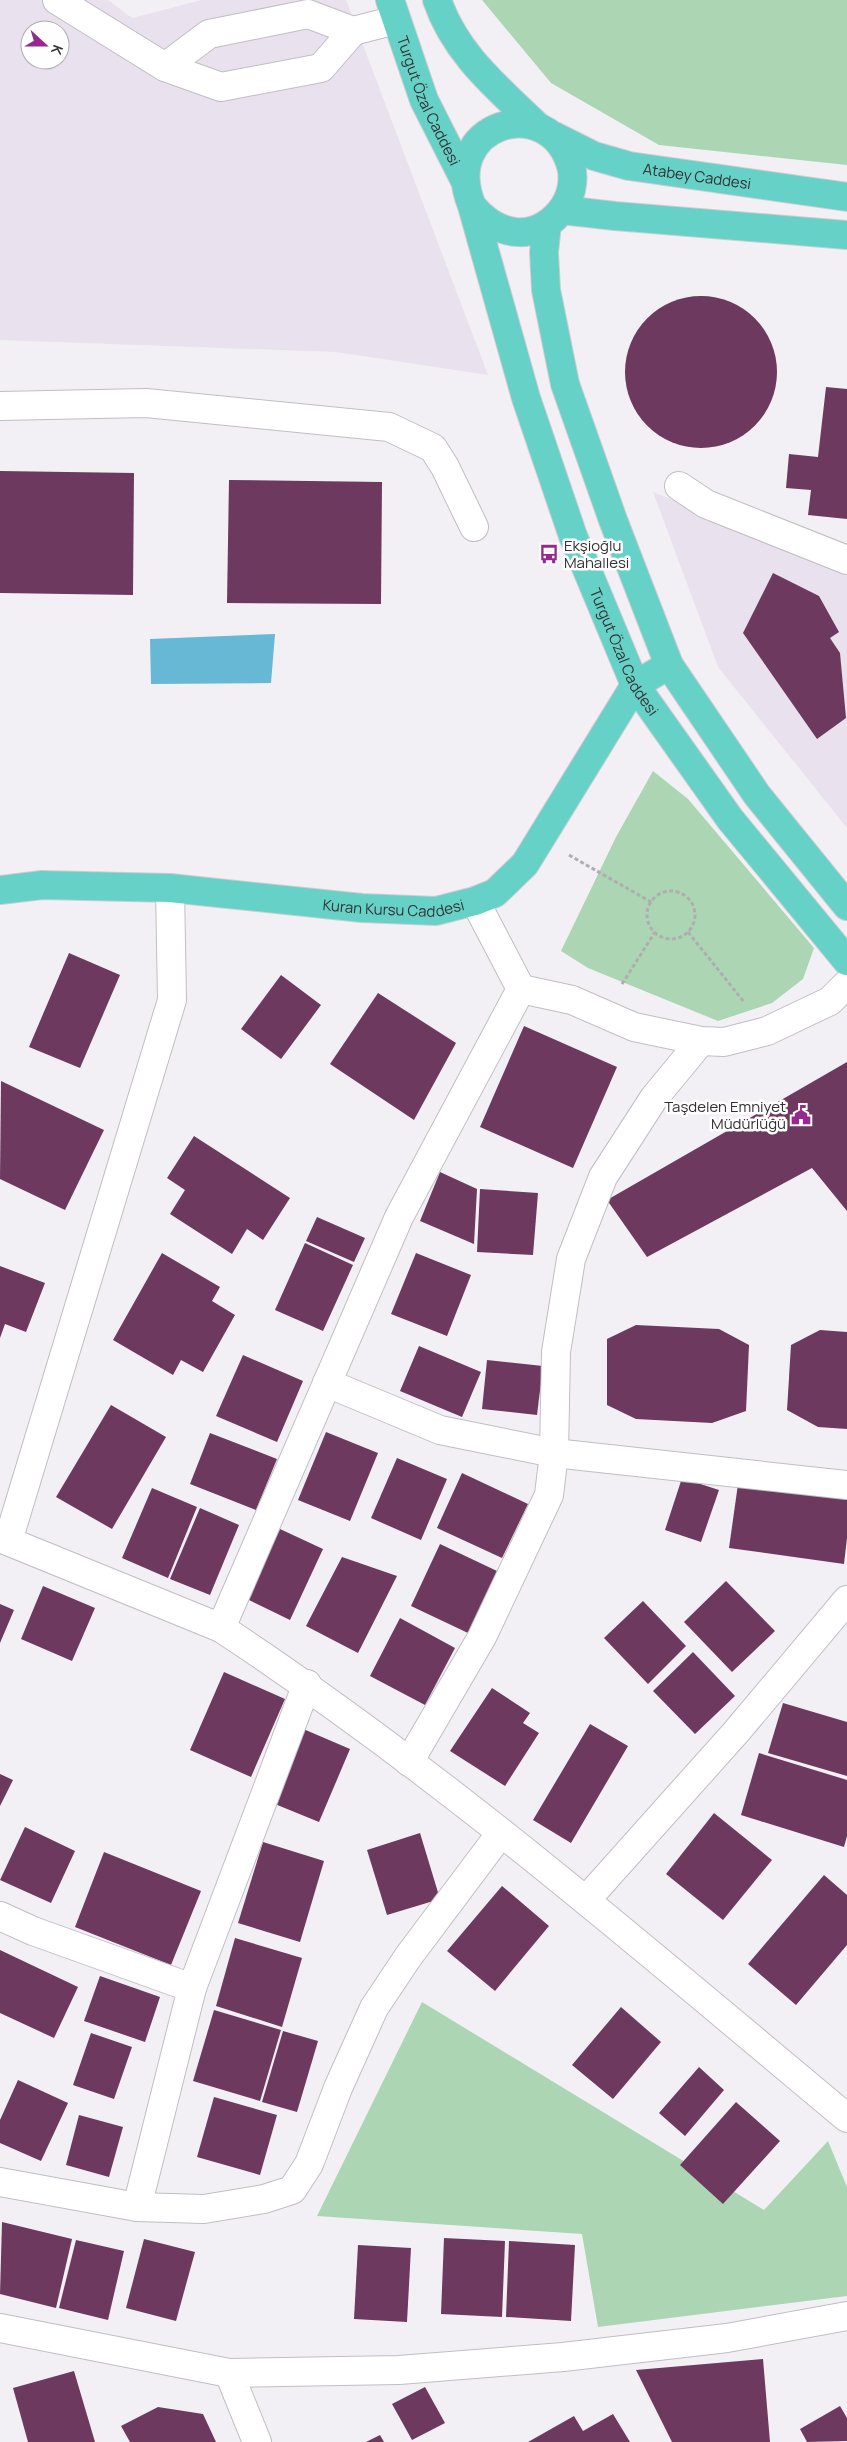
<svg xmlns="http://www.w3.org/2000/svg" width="847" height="2442" font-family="Manrope,sans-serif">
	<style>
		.built { fill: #e9e1ed; fill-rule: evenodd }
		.green { fill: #acd5b4 }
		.water { fill: #67b8d4 }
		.building { fill: #6d395e }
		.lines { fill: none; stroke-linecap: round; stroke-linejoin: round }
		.minor-casing { stroke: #c1bec3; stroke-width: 30 }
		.major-casing { stroke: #cecdce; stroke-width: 30 }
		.path { stroke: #afadb1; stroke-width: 3; stroke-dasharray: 4 2.5; stroke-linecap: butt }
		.minor { stroke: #fff; stroke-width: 28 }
		.major { stroke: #66d1c7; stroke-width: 28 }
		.labels { text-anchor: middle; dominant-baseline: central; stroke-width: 5; stroke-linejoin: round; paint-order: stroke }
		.street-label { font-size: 15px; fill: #323032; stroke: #fffeff }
		.poi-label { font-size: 15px; fill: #323032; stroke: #fffeff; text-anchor: start }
	</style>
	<rect width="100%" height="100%" fill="#f3f0f5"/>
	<g class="built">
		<path d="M0,0H108L132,18L202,0H346L488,375L336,352L0,340ZM30,30H60V60H30Z"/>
		<path d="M653,492L847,568V828L718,667Z"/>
	</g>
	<g class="green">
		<path d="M482,0H847V165L659,145L551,83Z"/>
		<path d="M653,771L688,799L814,948L803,979L772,1003L718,1021L588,968L561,951L616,837Z"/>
		<path d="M422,2002L764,2210L828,2141L847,2187V2296L598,2327L582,2234L317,2216Z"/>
	</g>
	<path class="water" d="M275,634L271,683L151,684L150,639Z"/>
	<g class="building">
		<circle cx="701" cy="372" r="76"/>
		<path d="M826,387L847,389V519L808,515L811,490L786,488L789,454L818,457Z"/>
		<path d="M0,471L134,473L133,595L0,593Z"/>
		<path d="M229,480L382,482L381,604L227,603Z"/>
		<path d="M773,573L819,596L839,632L830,638L840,653L846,718L817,739L743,633Z"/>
		<path d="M69,953L120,975L80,1068L29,1047Z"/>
		<path d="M281,975L321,1005L281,1059L241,1029Z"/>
		<path d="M378,993L456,1043L414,1120L330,1064Z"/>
		<path d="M524,1026L617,1067L573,1168L480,1127Z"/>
		<path d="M847,1062V1211L812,1168L647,1257L607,1200Z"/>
		<path d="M1,1081L104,1130L65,1210L0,1179Z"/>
		<path d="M194,1136L290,1198L263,1240L247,1229L232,1254L170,1214L185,1190L167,1178Z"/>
		<path d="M440,1172L477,1189L474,1244L420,1221Z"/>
		<path d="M480,1189L538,1193L533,1255L477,1252Z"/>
		<path d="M317,1217L365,1238L354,1262L306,1241Z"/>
		<path d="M305,1243L353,1265L323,1331L275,1310Z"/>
		<path d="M162,1253L220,1287L212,1301L235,1315L203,1372L181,1360L173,1375L113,1340Z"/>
		<path d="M416,1253L471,1275L447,1336L391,1314Z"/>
		<path d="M0,1266L45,1283L26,1332L5,1324L0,1338Z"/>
		<path d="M636,1325L719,1329L749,1345L746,1411L712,1423L636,1419L607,1405V1339Z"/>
		<path d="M820,1330L847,1332V1429L818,1427L787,1410L791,1345Z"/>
		<path d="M419,1346L481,1372L462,1417L400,1391Z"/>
		<path d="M243,1355L303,1381L277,1442L216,1416Z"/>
		<path d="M487,1360L543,1366L537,1415L482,1409Z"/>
		<path d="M111,1405L166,1437L112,1529L56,1497Z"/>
		<path d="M326,1432L378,1453L350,1521L298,1500Z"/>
		<path d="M210,1433L277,1459L256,1510L190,1484Z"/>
		<path d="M397,1458L447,1479L421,1540L371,1518Z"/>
		<path d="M462,1473L528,1504L502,1558L437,1528Z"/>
		<path d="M682,1478L719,1490L701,1542L665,1530Z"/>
		<path d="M738,1484L847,1498V1538L844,1564L729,1548Z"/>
		<path d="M152,1488L197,1507L168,1578L122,1558Z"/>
		<path d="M200,1508L239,1525L210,1595L170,1579Z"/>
		<path d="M280,1529L323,1549L290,1620L247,1599Z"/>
		<path d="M440,1544L497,1571L468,1633L411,1606Z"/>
		<path d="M342,1557L397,1576L358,1653L306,1626Z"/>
		<path d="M726,1581L775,1631L732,1672L684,1622Z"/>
		<path d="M43,1586L95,1608L72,1661L21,1639Z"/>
		<path d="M643,1601L686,1646L648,1684L604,1638Z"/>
		<path d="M0,1604L14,1610L0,1643Z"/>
		<path d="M400,1618L455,1648L425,1705L370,1676Z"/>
		<path d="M693,1652L735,1696L695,1734L653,1691Z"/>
		<path d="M224,1672L285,1699L251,1777L190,1750Z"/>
		<path d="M492,1688L530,1713L523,1723L539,1733L505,1786L450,1751Z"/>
		<path d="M783,1703L847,1722V1776L768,1753Z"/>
		<path d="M590,1724L628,1746L571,1843L533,1820Z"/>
		<path d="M301,1728L350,1749L319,1822L270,1802Z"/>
		<path d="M759,1753L847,1780V1836L844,1847L741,1815Z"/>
		<path d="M0,1774L13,1780L0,1806Z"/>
		<path d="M714,1813L772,1860L723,1920L666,1874Z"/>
		<path d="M25,1827L75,1851L51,1903L0,1880Z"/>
		<path d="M420,1833L440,1899L387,1915L367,1850Z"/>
		<path d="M263,1842L324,1861L300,1942L238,1923Z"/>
		<path d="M104,1852L201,1891L171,1965L75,1927Z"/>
		<path d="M824,1875L847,1895V1945L796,2005L748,1964Z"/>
		<path d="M502,1886L549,1926L495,1991L447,1951Z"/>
		<path d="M235,1938L302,1958L282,2027L216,2006Z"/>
		<path d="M0,1950L78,1987L54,2038L0,2013Z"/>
		<path d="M100,1976L160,1997L145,2042L84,2021Z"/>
		<path d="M621,2007L661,2042L613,2099L572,2065Z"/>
		<path d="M214,2010L281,2030L260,2101L193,2081Z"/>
		<path d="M283,2031L318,2041L297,2112L262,2102Z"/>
		<path d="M91,2033L132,2047L114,2099L73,2085Z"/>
		<path d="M699,2067L724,2090L685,2136L659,2113Z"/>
		<path d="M18,2080L68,2103L41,2161L0,2143V2120Z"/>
		<path d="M214,2097L277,2115L260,2175L197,2157Z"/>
		<path d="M736,2102L780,2141L723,2204L680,2165Z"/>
		<path d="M79,2115L123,2127L109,2177L66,2165Z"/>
		<path d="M2,2222L72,2239L56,2308L0,2294Z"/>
		<path d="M444,2238L505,2241L502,2317L441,2314Z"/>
		<path d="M144,2239L195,2252L176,2321L126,2308Z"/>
		<path d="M76,2240L124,2251L108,2320L59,2308Z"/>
		<path d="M509,2241L575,2245L571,2321L506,2317Z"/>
		<path d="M358,2245L411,2248L407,2322L354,2319Z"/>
		<path d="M763,2359L770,2442H672L636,2370Z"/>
		<path d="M74,2371L95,2442H28L13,2388Z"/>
		<path d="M425,2387L445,2423L412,2440L392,2404Z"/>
		<path d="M840,2406L847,2418V2441L807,2442L800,2429Z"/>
		<path d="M158,2407L203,2414L216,2442H130L121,2426Z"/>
		<path d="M613,2414L630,2442H528L574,2416L583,2431Z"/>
		<path d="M380,2435L384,2442H366Z"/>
	</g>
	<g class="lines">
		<defs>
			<g id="minor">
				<path d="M57,0L165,67L221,87L321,68L353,31"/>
				<path d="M353,31L396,20"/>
				<path d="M165,67L209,34L308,14L353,31"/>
				<path d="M0,406L146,403L389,427L433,448L445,467L474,527"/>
				<path d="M679,486L706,504L847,560"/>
				<path d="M475,901L521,989"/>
				<path d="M521,989L572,1000L634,1027L701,1041L724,1042L767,1031L830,1001L847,984"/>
				<path d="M327,1383L440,1430L554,1453L847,1485"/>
				<path d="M0,1538L221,1628L399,1217L521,989"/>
				<path d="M8,1541L172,1000L170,888"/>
				<path d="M221,1628C443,1774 644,1949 847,2118"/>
				<path d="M409,1762L482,1637L549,1495L554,1453L556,1352L571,1259L603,1177L654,1098L701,1041"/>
				<path d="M586,1900L737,1731L847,1600"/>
				<path d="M0,1916L33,1931L192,1988"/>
				<path d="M0,2182L137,2207L204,2209L264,2199L292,2190L309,2164L338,2088L374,2008L408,1957L501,1833"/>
				<path d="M137,2207L192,1988L307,1684"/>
				<path d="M0,2328L229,2373"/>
				<path d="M257,2442L229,2373L399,2370L563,2357L727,2338L847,2316"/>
			</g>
			<g id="major">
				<path id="s1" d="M390,0L424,100L464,179"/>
				<path d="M437,0C456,55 498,88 538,127"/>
				<path id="s2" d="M554,136L594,156L629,166L847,197"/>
				<path id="s3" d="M472,206C496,235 533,244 560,212C571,199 575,181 571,166C549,90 438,124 472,206L526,398L573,536L635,685L730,819L847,961"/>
				<path d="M562,210L615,216L847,235"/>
				<path d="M547,224L544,252L546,290L565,384L613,520L669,665L757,795L847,906"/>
				<path id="s4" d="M0,890L42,885L170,888L362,908L436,911L475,901L495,893L525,864L635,685L669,665"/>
			</g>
		</defs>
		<use href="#minor" class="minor-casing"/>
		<use href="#major" class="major-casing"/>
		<g class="path">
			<path d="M569,855L651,902"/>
			<circle cx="671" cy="915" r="24"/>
			<path d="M688,932L744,1002"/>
			<path d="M622,984L655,932"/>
		</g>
		<use href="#minor" class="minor"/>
		<use href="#major" class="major"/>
	</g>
	<defs>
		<symbol id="bus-bare" viewBox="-9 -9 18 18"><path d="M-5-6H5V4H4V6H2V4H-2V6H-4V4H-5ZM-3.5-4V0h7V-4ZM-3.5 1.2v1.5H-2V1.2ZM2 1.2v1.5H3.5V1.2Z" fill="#962a8c" stroke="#fffeff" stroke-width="2.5" paint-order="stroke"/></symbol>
		<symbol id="civic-bare" viewBox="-9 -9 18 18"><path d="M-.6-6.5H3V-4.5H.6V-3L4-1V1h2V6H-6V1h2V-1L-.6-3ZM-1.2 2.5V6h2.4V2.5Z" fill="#962a8c" stroke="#fffeff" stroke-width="2.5" paint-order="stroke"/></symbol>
	</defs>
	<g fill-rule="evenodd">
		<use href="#bus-bare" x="535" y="540" width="28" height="28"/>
		<use href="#civic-bare" x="787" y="1101" width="28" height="28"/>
	</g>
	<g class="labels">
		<g class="street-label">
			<text stroke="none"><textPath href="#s1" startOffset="108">Turgut Özal Caddesi</textPath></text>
			<text stroke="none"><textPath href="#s2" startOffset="150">Atabey Caddesi</textPath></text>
			<text stroke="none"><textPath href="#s3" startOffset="810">Turgut Özal Caddesi</textPath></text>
			<text stroke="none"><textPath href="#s4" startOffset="395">Kuran Kursu Caddesi</textPath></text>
		</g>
		<g class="poi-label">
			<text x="564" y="545">Ekşioğlu<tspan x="564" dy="17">Mahallesi</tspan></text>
			<text x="786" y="1106" text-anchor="end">Taşdelen Emniyet<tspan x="786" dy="17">Müdürlüğü</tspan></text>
		</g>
	</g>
	<g transform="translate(45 45) rotate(111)"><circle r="24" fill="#fffeff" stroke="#adacad"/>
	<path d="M0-4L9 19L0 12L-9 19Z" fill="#962a8c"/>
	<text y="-8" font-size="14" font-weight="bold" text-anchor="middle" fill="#323032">K</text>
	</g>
</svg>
